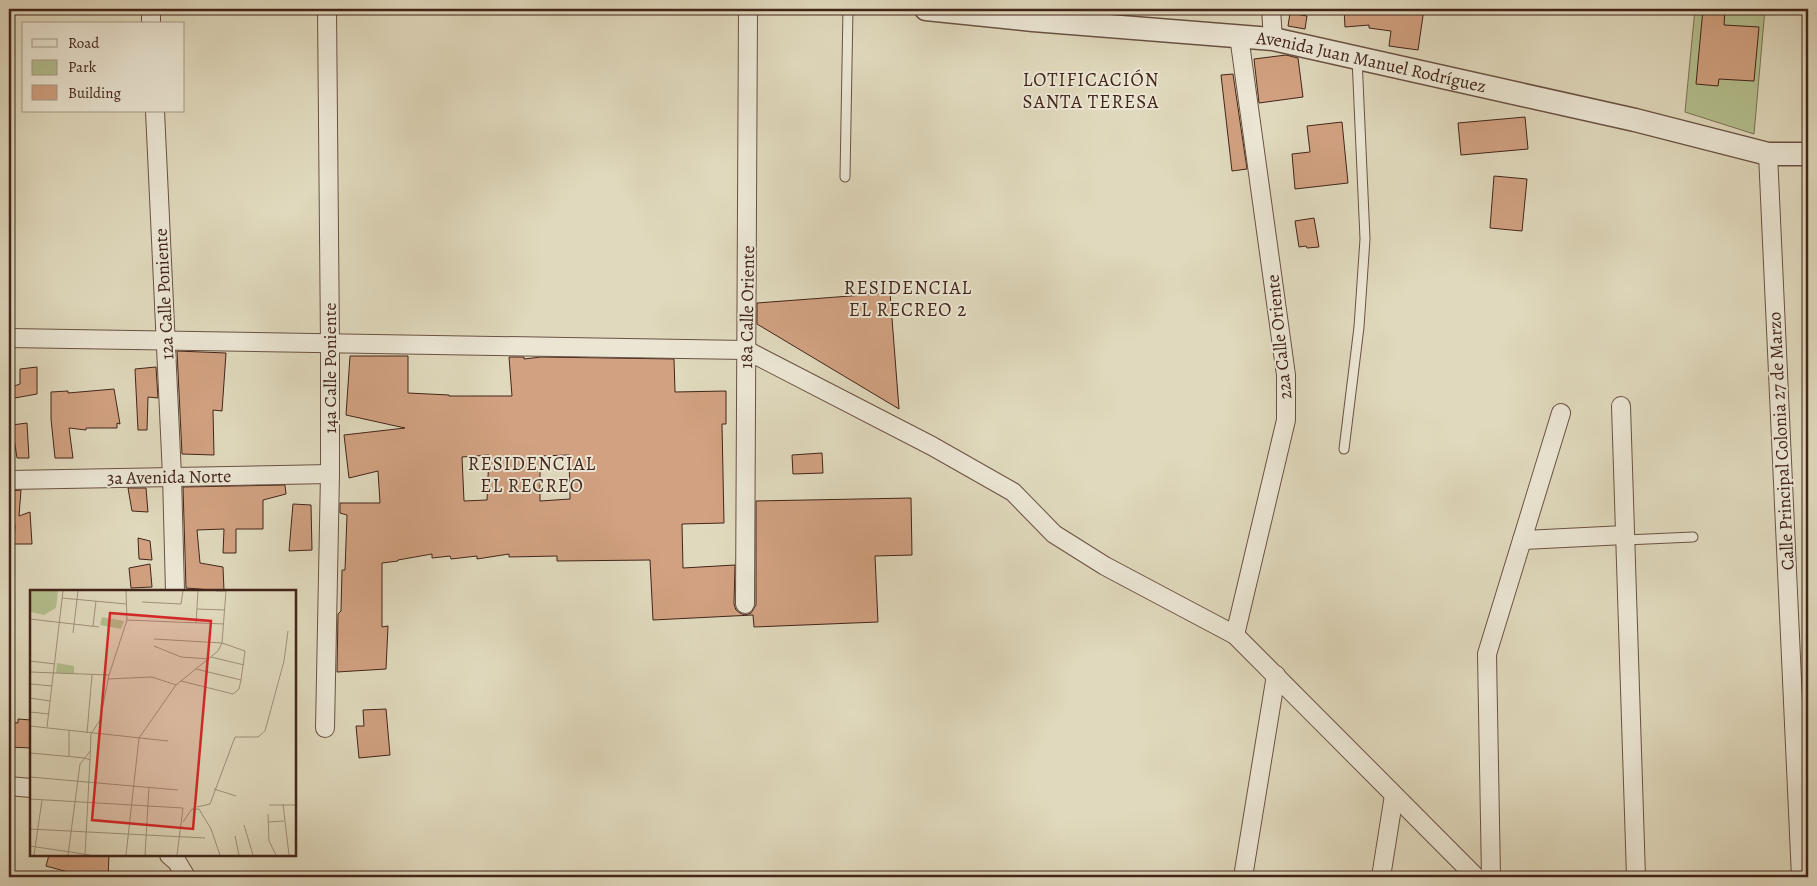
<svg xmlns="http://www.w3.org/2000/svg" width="1817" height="886" font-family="Alegreya,serif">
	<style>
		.green { fill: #b4bf8f; stroke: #7b7254 }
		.building { fill: #d1a181; stroke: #42251a; fill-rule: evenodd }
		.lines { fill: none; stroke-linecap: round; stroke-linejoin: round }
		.service-casing { stroke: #6a5243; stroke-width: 11 }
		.minor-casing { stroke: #6a5243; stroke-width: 20 }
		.tertiary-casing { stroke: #6a5243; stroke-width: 25 }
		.service { stroke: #ebe6d4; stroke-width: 9 }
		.minor { stroke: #ebe6d4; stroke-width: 18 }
		.tertiary { stroke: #ebe6d4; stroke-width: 22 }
		.labels { text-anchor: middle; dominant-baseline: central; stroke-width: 4; stroke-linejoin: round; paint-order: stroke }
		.street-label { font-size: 18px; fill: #42251a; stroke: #ebe6d4 }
		.neighbourhood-label { font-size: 19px; letter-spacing: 1px; fill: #42251a; stroke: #ebe6d4 }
		.inset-road { fill: none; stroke: #a1917c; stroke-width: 1 }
		.view { fill: #d62828; fill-opacity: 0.15; stroke: #d62828; stroke-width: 2.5 }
		.inset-edge { fill: none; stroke: #42251a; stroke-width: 2.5 }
	</style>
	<rect width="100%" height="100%" fill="#e0d9bd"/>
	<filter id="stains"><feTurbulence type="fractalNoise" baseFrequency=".004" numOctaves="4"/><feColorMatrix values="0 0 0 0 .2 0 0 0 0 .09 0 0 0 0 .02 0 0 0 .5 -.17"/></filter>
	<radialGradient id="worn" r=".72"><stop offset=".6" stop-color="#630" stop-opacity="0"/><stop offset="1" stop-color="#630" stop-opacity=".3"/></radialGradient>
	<path class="green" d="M1695,9H1765L1754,134L1685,112Z"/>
	<g class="building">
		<path d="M1344,9H1424L1418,50L1389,46L1391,31L1369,28V25L1345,27Z"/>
		<path d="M1703,9H1725L1724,25L1759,27L1754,81L1719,79L1718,86L1696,84Z"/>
		<path d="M1290,13L1307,16L1305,29L1288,26Z"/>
		<path d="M1286,55L1298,58L1303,97L1259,103L1254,59Z"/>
		<path d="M1233,74L1247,169L1232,171L1221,75Z"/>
		<path d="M1525,117L1528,149L1461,155L1458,123Z"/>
		<path d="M1342,122L1348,183L1295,189L1292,154L1310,152L1307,126Z"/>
		<path d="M1494,176L1527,179L1522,231L1490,228Z"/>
		<path d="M1314,218L1319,247L1307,248L1306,246L1299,247L1295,221Z"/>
		<path d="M890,293L899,409L757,324V303Z"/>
		<path d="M177,351L226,353L222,411L213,410L214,455L182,454Z"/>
		<path d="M350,356H408V393L449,395V396H512L509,357H524V359L541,357L674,359L675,392L726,391V424H722L724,523L682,524L683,568L735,565L734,604L736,610L740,613L745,615L751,613L756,605V501L911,498L912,555L875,556L878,622L754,627L753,615L653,620L650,560L557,561V556L509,557V554L477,559V556L451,559L450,556L432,558V554L398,560V561L382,563V627L388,626L386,669L337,672L338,614L341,611L342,570H345L347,515L340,513V503H380L378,471L349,478L344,435L405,428L346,415ZM489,455L487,500L464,501L462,457ZM569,455L570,499L540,501V456Z"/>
		<path d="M37,367V394L9,399V388L20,384V369Z"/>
		<path d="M156,367L158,398L148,397L147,430H138L135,369Z"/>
		<path d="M114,389L120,424L117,423V428H86V430L69,428L73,458H55L51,419V392L68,391V393Z"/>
		<path d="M27,423L29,458H17L12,425Z"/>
		<path d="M822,453L823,473L793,474L792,455Z"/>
		<path d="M285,485L286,494L263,500V529H236V553H223L224,529L197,530L200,563L223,567L224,591L186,588L183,487Z"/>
		<path d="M128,488H146L148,512L132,511Z"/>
		<path d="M21,490L19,516L30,512L32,544H14L15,525H9V491Z"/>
		<path d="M293,504L311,505L312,550L289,551Z"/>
		<path d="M138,538L150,541L152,560L139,559Z"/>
		<path d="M150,564L152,587L131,588L129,568Z"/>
		<path d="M386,709L390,755L359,758L356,726H364L363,710Z"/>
		<path d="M18,719L31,720V748L9,747V722L18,723Z"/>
		<path d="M49,855H109L108,877H86L46,866Z"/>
	</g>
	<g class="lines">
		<defs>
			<g id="service">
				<path d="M845,177L848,9"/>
				<path d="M1344,449L1359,327L1365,239L1357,58"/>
				<path d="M1625,540L1693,537"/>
			</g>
			<g id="minor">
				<path d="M151,9V24"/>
				<path d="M1271,9L1273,39"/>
				<path d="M155,111L172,476L175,591"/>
				<path d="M1768,154L1801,877"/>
				<path d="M9,338L746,350L932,446L1013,492L1054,534L1105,566L1235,635L1476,877"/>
				<path d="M1621,406L1636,877"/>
				<path d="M9,480L330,474"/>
				<path d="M1522,540L1625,535"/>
				<path d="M745,604L748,9"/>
				<path d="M1235,635L1286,420V375L1239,36"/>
				<path d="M325,728L330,474V344L327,9"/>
				<path d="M9,786L31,788"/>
				<path d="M169,855L177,862L186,877"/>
				<path d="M1243,877L1276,675"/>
				<path d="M1381,877L1394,795"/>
				<path d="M1491,877L1487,654L1561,413"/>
			</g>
			<g id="tertiary">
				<path id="s1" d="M926,9L1033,20L1273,39L1635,120L1768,154H1808"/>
			</g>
		</defs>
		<use href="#service" class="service-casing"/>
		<use href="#minor" class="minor-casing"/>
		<use href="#tertiary" class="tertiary-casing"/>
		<use href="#service" class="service"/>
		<use href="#minor" class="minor"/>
		<use href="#tertiary" class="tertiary"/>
	</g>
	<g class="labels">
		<g class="street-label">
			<text stroke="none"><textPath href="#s1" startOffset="449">Avenida Juan Manuel Rodríguez</textPath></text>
			<text transform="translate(164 294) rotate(-93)">12a Calle Poniente</text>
			<text transform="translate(747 307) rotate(-89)">18a Calle Oriente</text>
			<text transform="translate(1279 337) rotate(-96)">22a Calle Oriente</text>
			<text transform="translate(330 368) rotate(-90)">14a Calle Poniente</text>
			<text transform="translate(1781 441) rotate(-93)">Calle Principal Colonia 27 de Marzo</text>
			<text transform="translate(169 477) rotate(-1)">3a Avenida Norte</text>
		</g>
		<g class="neighbourhood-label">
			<text x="1091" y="80">LOTIFICACIÓN<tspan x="1091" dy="22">SANTA TERESA</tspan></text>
			<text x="908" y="288">RESIDENCIAL<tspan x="908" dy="22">EL RECREO 2</tspan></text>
			<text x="532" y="464">RESIDENCIAL<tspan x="532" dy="22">EL RECREO</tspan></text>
		</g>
	</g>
	<g transform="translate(30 590)">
		<rect width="266" height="266" fill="#e0d9bd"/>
		<path d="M0,1H28L26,18L14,25L1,22ZM72,27L94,31L91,39L70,35ZM27,73L44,76V84L26,83Z" fill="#b4bf8f"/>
		<path class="inset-road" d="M32,8L96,14M112,12L151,14L153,1M167,19L195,20M0,29L69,37M97,30L194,34M166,33L168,1M63,36L66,11M43,43L48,1M124,49L192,53L215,61L211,90L166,79M124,56L151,67L179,69M181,67L214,75M0,71L25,74M0,82L79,85M78,89L122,87L146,95M151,91L203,104L209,99L211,90M0,94L22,96M0,108L20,111M0,122L19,124M0,136L138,151M17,137L33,1M57,143L62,85M0,163L55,168L60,161M39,166V140M60,170L61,144L70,130L79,85L97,30L96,1M0,187L148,200M184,199L206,206M0,209L153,218L147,265M253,214L259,265M239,215H267M167,217L180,214L205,147H228L235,141L254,71L258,41M238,224L239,251L246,265M153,232L162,219H169L181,239L190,265M238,232L254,231M214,235L223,265M0,239L175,248M205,246L209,265M0,256L60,265M4,265L12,210M38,265L50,174L55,168L60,170L55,265M96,265L109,148L146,95L188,61L192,53L196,1H186M115,265L119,197"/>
		<path class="view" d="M80,23L181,31L163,239L62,230Z"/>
		<rect width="266" height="266" class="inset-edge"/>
	</g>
	<rect width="1817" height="886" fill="none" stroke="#e0d9bd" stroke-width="30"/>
	<rect x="10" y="10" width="1797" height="866" fill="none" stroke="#42251a" stroke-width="2.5"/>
	<rect x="15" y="15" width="1787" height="856" fill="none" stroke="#42251a"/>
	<rect x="22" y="22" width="162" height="90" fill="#ebe6d4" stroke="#a7998a"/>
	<rect x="32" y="39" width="25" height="8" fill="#ebe6d4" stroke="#a7998a"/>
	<text x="68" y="48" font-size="15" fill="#42251a">Road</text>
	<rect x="32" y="60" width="25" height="15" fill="#b4bf8f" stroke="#a7998a"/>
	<text x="68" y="72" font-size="15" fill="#42251a">Park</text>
	<rect x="32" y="85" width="25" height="15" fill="#d1a181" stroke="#a7998a"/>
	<text x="68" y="98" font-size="15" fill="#42251a">Building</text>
	<rect width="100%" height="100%" filter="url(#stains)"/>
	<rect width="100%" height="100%" fill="url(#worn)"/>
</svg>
